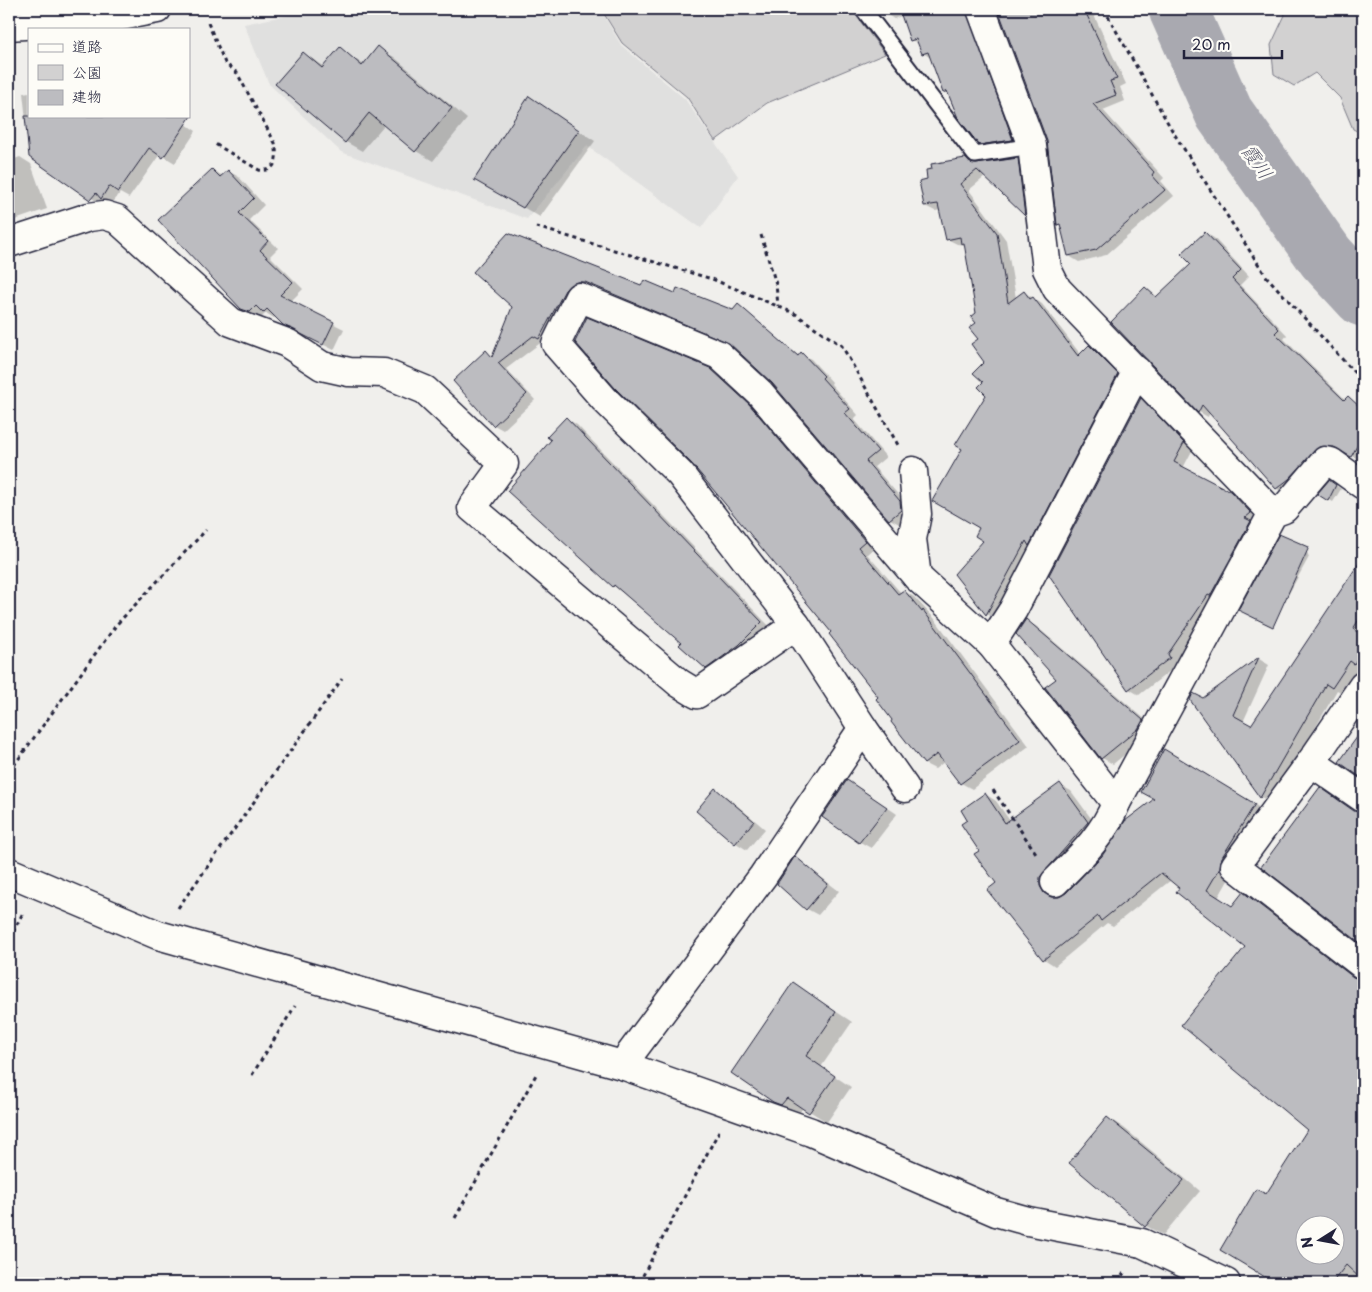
<svg xmlns="http://www.w3.org/2000/svg" width="1372" height="1292" font-family="'Playpen Sans','Klee One',sans-serif">
	<style>
		.built { fill: #e0e0df }
		.green { fill: #d2d1d1; stroke: #7a7a86 }
		.shadow { fill: #0003; fill-rule: evenodd }
		.lines { fill: none; stroke-linecap: round; stroke-linejoin: round }
		.river { stroke: #a9a9b0; stroke-width: 59 }
		.building { fill: #bcbcc0; stroke: #22223b; fill-rule: evenodd }
		.service-casing { stroke: #22223b; stroke-width: 19 }
		.minor-casing { stroke: #22223b; stroke-width: 31 }
		.trunk-casing { stroke: #22223b; stroke-width: 31 }
		.path { stroke: #22223b; stroke-width: 3; stroke-dasharray: 4 4; stroke-linecap: butt }
		.service { stroke: #fdfcf7; stroke-width: 15 }
		.minor { stroke: #fdfcf7; stroke-width: 28 }
		.trunk { stroke: #fdfcf7; stroke-width: 28 }
		.labels { text-anchor: middle; dominant-baseline: central; stroke-width: 5; stroke-linejoin: round; paint-order: stroke }
		.water-label { font-size: 19px; font-style: italic; fill: #58586a; stroke: #fdfcf7 }
	</style>
	<rect width="100%" height="100%" fill="#f0efec"/>
	<filter id="ink" filterUnits="userSpaceOnUse"><feTurbulence type="fractalNoise" baseFrequency=".02" numOctaves="2"/><feDisplacementMap in="SourceGraphic" scale="10" xChannelSelector="R" yChannelSelector="G"/><feConvolveMatrix kernelMatrix="1 2 1 2 8 2 1 2 1" color-interpolation-filters="sRGB"/></filter>
	<g filter="url(#ink)">
		<path class="built" d="M318,9H600L621,45L685,99L738,176L701,228L587,146L527,219L341,152L269,84L244,24Z"/>
		<g class="green">
			<path d="M601,9H851L885,54L767,103L715,141L687,97L622,43Z"/>
			<path d="M1283,9H1363V134L1353,129L1340,98L1315,73L1294,86L1274,74L1271,45L1285,15Z"/>
		</g>
		<g class="shadow">
			<path d="M883,9H977L1022,145L990,150L980,144L950,95L944,92L931,58L923,53L920,44L911,40L903,15L894,19L884,13Z"/>
			<path d="M999,9H1091L1126,84L1120,87L1125,101L1103,110L1164,178L1161,181L1174,196L1106,255L1079,262L1069,256L1062,226L1058,224L1048,140Z"/>
			<path d="M378,48L394,57L467,119L433,161L416,151L384,125L362,151L346,142L303,53L325,67L340,49L364,65Z"/>
			<path d="M29,92V116H174L196,131L175,163L160,154L129,198L120,193L112,204L106,200L102,205L30,156L23,93Z"/>
			<path d="M529,98L595,141L540,217L476,180Z"/>
			<path d="M20,157L31,164L47,209L9,222V161Z"/>
			<path d="M965,159L975,165L1017,159L1027,165L1034,220L1026,215L986,176L969,190L1006,240L1016,298L1024,292L1042,304L1081,355L1089,346L1099,352L1127,381L996,619L987,614L956,574L985,540L964,449L988,395L985,382L986,362L980,339L977,313L966,245L957,244L947,239L941,210L935,211L925,206L929,180Z"/>
			<path d="M212,170L223,176L228,171L239,177L264,205L249,220L278,248L270,256L303,289L290,302L344,329L334,350L295,330L276,316L274,318L266,313L261,318L241,308Z"/>
			<path d="M1205,233L1214,238L1249,276L1240,285L1287,335L1284,339L1346,400L1348,397L1363,408V456L1361,461L1344,451H1329L1285,494L1276,488L1210,412L1208,417L1199,412L1113,322L1146,288L1158,297L1193,264Z"/>
			<path d="M474,272L642,287L733,312L738,306L799,356L801,354L811,359L832,382L831,384L858,415L854,419L886,457L874,467L909,507L910,515L899,524L890,519L773,382L733,345L596,287L587,286L549,343L543,341L506,369L535,400L503,430L494,425L486,352L493,356L513,306Z"/>
			<path d="M710,369L721,376L759,411L875,547L867,554L901,593L904,591L914,597L934,618L1029,746L972,789L961,783L944,762L935,769L925,764L892,722L894,720L880,697L833,632Z"/>
			<path d="M1141,400L1150,405L1193,449L1183,468L1239,498L1260,519L1218,599L1176,660L1179,664L1139,695L1129,689L1050,575Z"/>
			<path d="M566,418L577,425L772,629L717,674L706,668L683,643L614,586L552,440Z"/>
			<path d="M1335,485L1341,489L1333,502L1319,494Z"/>
			<path d="M1305,548L1309,557L1271,626L1248,615Z"/>
			<path d="M1357,569L1363,573V683L1351,698L1337,690L1272,803L1261,797L1191,700H1203L1259,659L1269,665L1243,722L1252,727Z"/>
			<path d="M1026,620L1037,627L1154,727L1149,735L1113,764L1102,758Z"/>
			<path d="M1164,751L1267,812L1218,898L1233,908L1243,893L1359,981H1363V1283H1281L1278,1281L1266,1196L1308,1130L1247,947L1171,880L1113,926L1107,923L1055,966L1044,959L997,884L981,851L969,820L985,794L996,801L1010,821L1060,785L1071,791L1099,829L1051,893L1054,898H1060L1067,894L1156,800ZM1304,1224H1334V1254H1304Z"/>
			<path d="M859,788L897,814L871,848L860,842Z"/>
			<path d="M715,790L726,796L765,829L747,850L736,843L697,811Z"/>
			<path d="M1323,806L1363,837V944L1263,866Z"/>
			<path d="M796,858L839,891L818,915L807,909L778,884Z"/>
			<path d="M794,984L852,1022L821,1067L851,1087L827,1122L803,1107L799,1114L774,1101Z"/>
			<path d="M1108,1118L1124,1128L1200,1191L1163,1235L1146,1226Z"/>
		</g>
		<g class="lines">
			<path class="river" d="M1178,9L1224,113L1326,257L1363,297"/>
		</g>
		<g class="building">
			<path d="M899,9H966L1013,140L979,145L958,118L947,91L943,93L928,52L922,54L916,39L910,41Z"/>
			<path d="M998,9H1084L1117,79L1110,81L1116,95L1093,104L1154,172L1152,175L1165,190L1096,250L1068,256L1060,224L1057,225L1047,141Z"/>
			<path d="M378,46L452,108L415,152L369,113L345,143L275,84L303,52L322,68L340,47L362,66Z"/>
			<path d="M529,96L579,130L523,208L474,180Z"/>
			<path d="M25,116H191L163,158L149,148L118,192L109,186L101,199L96,193L90,200L29,157Z"/>
			<path d="M965,158L971,163L976,164L1018,158L1025,216L977,170L960,184L997,233L1008,303L1024,291L1030,299L1033,297L1078,356L1089,345L1118,374L1029,546L1026,541L986,615L954,574L983,541L975,536L979,528L932,501L962,449L955,445L986,395L978,387L983,382L973,373L984,362L971,344L978,339L969,328L976,323L971,317L976,313L964,243L961,244L960,237L946,240L938,204L924,206L919,181L927,179L926,170L932,169L931,164Z"/>
			<path d="M212,169L220,177L228,170L254,198L239,213L268,241L260,250L293,282L280,295L334,322L323,345L283,325L267,309L263,313L256,306L250,312L241,309L158,220Z"/>
			<path d="M1205,232L1241,270L1232,279L1279,329L1275,333L1344,400L1348,396L1363,410V435L1351,457L1334,447H1319L1289,479L1276,489L1202,405L1198,413L1111,322L1145,287L1156,297L1191,264L1181,254Z"/>
			<path d="M508,233L641,285L644,280L675,293L677,288L733,310L738,304L798,356L801,352L824,376L822,378L850,409L845,413L878,451L866,461L900,501L901,510L889,520L772,383L729,343L585,282H577L565,290L539,339L533,336L498,363L527,394L493,426L453,381L486,350L492,357L512,307L473,272Z"/>
			<path d="M587,317L710,368L749,404L865,541L858,547L898,594L904,590L922,612L923,610L1020,740L960,784L937,754L924,764L891,722L892,720L876,699L878,697L829,634L831,632L692,464L615,388L575,342Z"/>
			<path d="M1141,398L1184,443L1174,462L1230,491L1251,513L1245,518L1251,521L1210,596L1208,595L1168,654L1170,658L1128,690L1049,575Z"/>
			<path d="M566,417L762,622L739,645L706,669L679,645L681,643L614,585L613,587L507,491L551,440L547,437Z"/>
			<path d="M1329,480L1336,485L1328,501L1317,494Z"/>
			<path d="M1279,534L1309,547L1273,627L1238,610Z"/>
			<path d="M1363,557V613L1353,629L1363,636V649L1354,664L1350,661L1332,688L1326,684L1260,798L1190,700L1193,693L1203,698L1259,657L1233,715L1251,725Z"/>
			<path d="M1026,619L1143,720L1138,729L1101,759L1045,687L1056,679L1016,634Z"/>
			<path d="M1363,729V779L1339,762Z"/>
			<path d="M1164,749L1255,804L1222,857L1220,868L1207,890L1232,906L1243,892L1353,977L1363,980V1281L1346,1265L1332,1283H1275L1220,1250L1256,1189L1266,1194L1307,1130L1181,1025L1245,947L1176,892L1179,888L1161,873L1101,921L1098,916L1043,960L987,890L996,883L974,854L979,851L961,824L967,820L961,810L985,793L1005,823L1060,783L1088,822L1040,877V886L1044,893L1051,897H1059L1066,893L1102,856L1125,821L1154,799L1141,792ZM1304,1224H1334V1254H1304Z"/>
			<path d="M847,780L887,807L859,843L822,817Z"/>
			<path d="M1320,787L1354,811L1363,813V945L1261,867Z"/>
			<path d="M715,788L754,821L735,844L696,811Z"/>
			<path d="M795,856L828,884L806,910L777,884Z"/>
			<path d="M793,982L836,1012L806,1056L835,1076L809,1113L787,1098L781,1105L773,1102L731,1073Z"/>
			<path d="M1107,1117L1184,1180L1145,1227L1069,1163Z"/>
		</g>
		<g class="lines">
			<defs>
				<path id="service" d="M863,9L975,155L1032,146"/>
				<g id="minor">
					<path d="M981,9L1032,146L1047,269L1057,289L1273,513"/>
					<path d="M9,243L89,217L104,215L117,219L231,322L287,343L322,366L349,372L384,373L425,390L504,464L472,508L679,683L697,694L796,625"/>
					<path d="M913,471L917,514L912,539L917,577L991,644"/>
					<path d="M1363,686L1311,762L1235,866L1363,965"/>
					<path d="M1311,762L1363,798"/>
					<path d="M905,788L863,728L796,625L680,474L604,399L556,344L579,297L719,355L760,393L917,577"/>
					<path d="M1116,803L991,644L1013,610L1137,371"/>
					<path d="M9,872L158,935L622,1065L811,1132L996,1212L1028,1221L1142,1243L1226,1283"/>
					<path d="M1055,882C1078,859 1105,834 1116,803L1273,513L1284,509L1325,461L1331,462L1363,485"/>
					<path d="M622,1065L763,876L863,728"/>
				</g>
				<path id="trunk" d="M9,26L101,20L157,9"/>
			</defs>
			<use href="#service" class="service-casing"/>
			<use href="#minor" class="minor-casing"/>
			<use href="#trunk" class="trunk-casing"/>
			<g class="path">
				<path d="M1104,9L1173,132L1266,276L1363,382"/>
				<path d="M208,23L225,63L237,73L275,143C278,157 277,173 259,170L215,144"/>
				<path d="M536,227L712,279L794,313L842,346L898,445"/>
				<path d="M761,235L776,284L778,306"/>
				<path d="M9,772L117,624L206,530"/>
				<path d="M993,790L1038,856"/>
				<path d="M178,908L342,679"/>
				<path d="M9,939L24,911"/>
				<path d="M252,1075L295,1006"/>
				<path d="M455,1218L537,1073"/>
				<path d="M639,1283L719,1131"/>
				<path d="M1118,1283L1125,1271"/>
			</g>
			<use href="#service" class="service"/>
			<use href="#minor" class="minor"/>
			<use href="#trunk" class="trunk"/>
		</g>
	</g>
	<g class="labels">
		<g class="water-label">
			<text transform="translate(1258 161) rotate(55)">霞川</text>
		</g>
	</g>
	<rect width="1372" height="1292" fill="none" stroke="#fdfcf7" stroke-width="30"/>
	<rect x="15" y="15" width="1342" height="1262" fill="none" stroke="#22223b" stroke-width="2" filter="url(#ink)"/>
	<rect x="28" y="28" width="162" height="90" fill="#fdfcf7" stroke="#a5a5ac"/>
	<rect x="38" y="44" width="25" height="8" fill="#fdfcf7" stroke="#a5a5ac"/>
	<text x="72" y="52" font-size="15" fill="#22223b">道路</text>
	<rect x="38" y="65" width="25" height="15" fill="#d2d1d1" stroke="#a5a5ac"/>
	<text x="72" y="78" font-size="15" fill="#22223b">公園</text>
	<rect x="38" y="90" width="25" height="15" fill="#bcbcc0" stroke="#a5a5ac"/>
	<text x="72" y="102" font-size="15" fill="#22223b">建物</text>
	<g transform="translate(1320 1240) rotate(259)"><circle r="24" fill="#fdfcf7" stroke="#a5a5ac"/>
	<path d="M0-4L9 19L0 12L-9 19Z" fill="#22223b"/>
	<text y="-8" font-size="14" font-weight="bold" text-anchor="middle" fill="#22223b">N</text>
	</g>
	<path d="M1184 50v8h98v-8" fill="none" stroke="#22223b" stroke-width="2.5"/>
	<text x="1192" y="50" font-size="15" fill="#22223b" stroke="#fdfcf7" stroke-width="4" paint-order="stroke">20 m</text>
</svg>
